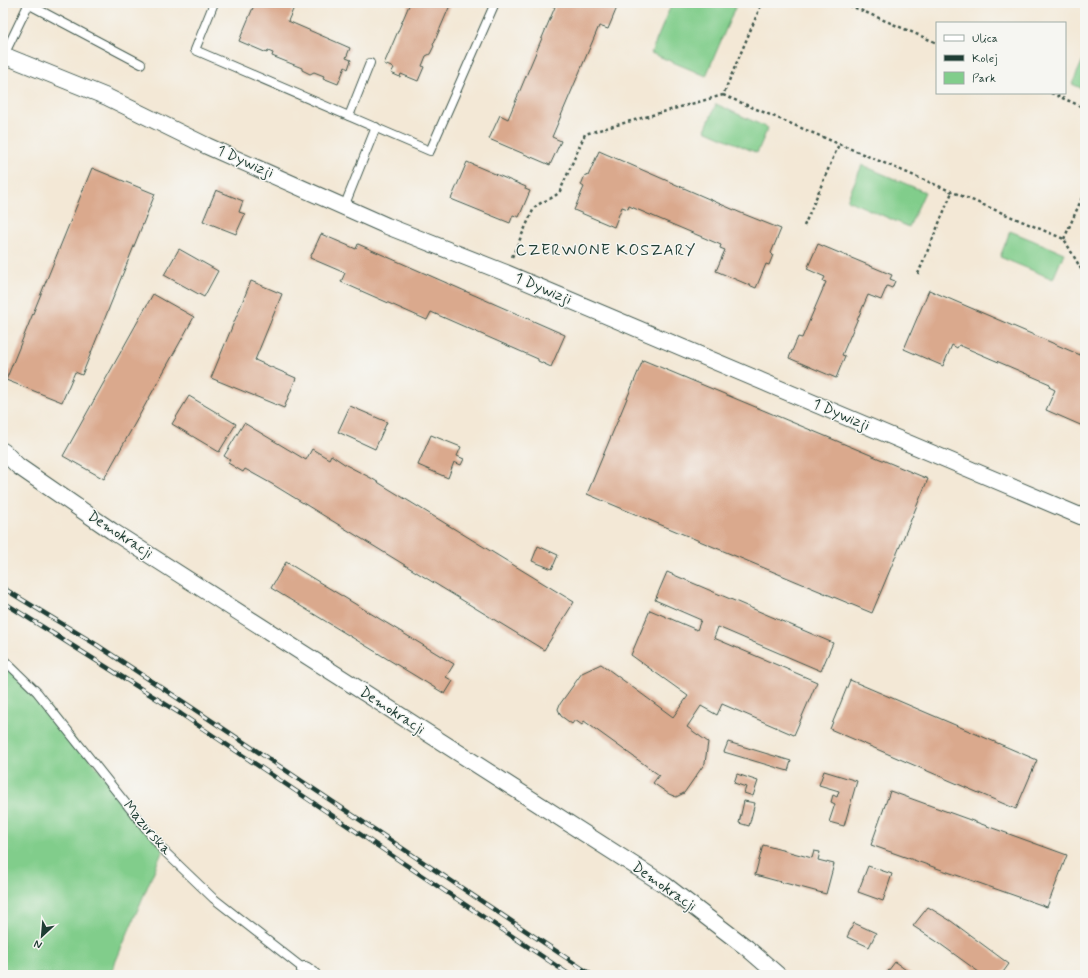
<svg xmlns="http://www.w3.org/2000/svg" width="1088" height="978" font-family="Mynerve,sans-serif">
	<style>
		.green { fill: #81cd8b; stroke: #508560 }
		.building { fill: #daa98d }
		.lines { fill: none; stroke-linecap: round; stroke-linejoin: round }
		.lane-casing { stroke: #3f574c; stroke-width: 10 }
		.street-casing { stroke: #3f574c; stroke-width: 18 }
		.path { stroke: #3f574c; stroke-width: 2.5; stroke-dasharray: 3 3; stroke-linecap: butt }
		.lane { stroke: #fff; stroke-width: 8 }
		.street { stroke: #fff; stroke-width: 16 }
		.rail-casing { stroke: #1f3d34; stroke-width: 4.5 }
		.rail { stroke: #f6f6f2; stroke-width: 3; stroke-dasharray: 9; stroke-linecap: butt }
		.labels { text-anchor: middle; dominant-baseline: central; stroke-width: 3; stroke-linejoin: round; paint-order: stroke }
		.street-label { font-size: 15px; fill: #1f3d34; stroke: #f6f6f2 }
		.neighbourhood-label { font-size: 16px; letter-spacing: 1px; fill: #1f3d34; stroke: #f6f6f2 }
	</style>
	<rect width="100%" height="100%" fill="#f6f6f2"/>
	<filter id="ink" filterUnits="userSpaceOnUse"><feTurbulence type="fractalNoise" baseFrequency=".025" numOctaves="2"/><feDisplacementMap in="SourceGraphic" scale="8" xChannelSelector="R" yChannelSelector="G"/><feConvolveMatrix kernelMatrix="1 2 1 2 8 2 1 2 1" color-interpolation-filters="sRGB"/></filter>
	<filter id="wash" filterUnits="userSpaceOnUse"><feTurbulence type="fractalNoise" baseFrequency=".012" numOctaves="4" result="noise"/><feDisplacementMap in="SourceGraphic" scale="16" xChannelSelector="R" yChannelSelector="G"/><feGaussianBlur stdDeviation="0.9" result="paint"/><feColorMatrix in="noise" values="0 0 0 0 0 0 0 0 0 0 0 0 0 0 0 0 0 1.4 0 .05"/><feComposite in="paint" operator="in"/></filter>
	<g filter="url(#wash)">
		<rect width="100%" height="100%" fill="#f3e8d6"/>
		<g class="green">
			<path d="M672,3H737L706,76L651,53Z"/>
			<path d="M1083,60H1085V90L1072,84Z"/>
			<path d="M716,104L768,128L757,153L705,130Z"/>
			<path d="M862,165L925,192L909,227L847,200Z"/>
			<path d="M1010,231L1064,253L1053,279L1000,257Z"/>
			<path d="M3,664L37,692L163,850L110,975H3Z"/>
		</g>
		<g id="blocks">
			<g class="building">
				<path d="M255,3H296L288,21L350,48L346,58L351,60L348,69L345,67L338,84L323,78L324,76L314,72L310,74L302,70V68L272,56L273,53L268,51L267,53L239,41Z"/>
				<path d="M410,3H451L433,45L434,46L430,54L426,56L422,66L424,67L418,81L401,74L400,77L391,73L394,68L384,64Z"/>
				<path d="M545,3H613L618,5L608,29L599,26L552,137L561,141L550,165L489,139L500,115L508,119L555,7Z"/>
				<path d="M599,151L741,213L781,229L771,253L773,255L769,265L766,264L756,288L716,271L725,250L720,248L721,245L629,206L628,209L622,207L614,227L574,210L584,187L581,185L585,175L588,176Z"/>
				<path d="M467,162L526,187L525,189L530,191L519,217L513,215L510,223L451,199Z"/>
				<path d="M92,168L155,194L82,375L75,372L62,402L6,380Z"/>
				<path d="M216,190L243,201L239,212L245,214L236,234L203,221Z"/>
				<path d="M321,234L356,249L358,244L565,335L551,367L538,361V359L431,312L427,320L341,282L345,273L310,258Z"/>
				<path d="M818,244L892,275L890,279L895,281L892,288L887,286L881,300L868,295L842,355L845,356L836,378L789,358L798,337L802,338L826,282L823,281L825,277L807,269Z"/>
				<path d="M179,249L218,271L204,297L164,275Z"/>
				<path d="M251,281L282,294L255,360L296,378L284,408L211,378Z"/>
				<path d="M929,290L1085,357V427L1046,410L1055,390L1049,387L1050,384L959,345L957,348L952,345L943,366L904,349Z"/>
				<path d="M153,294L194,317L104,479L63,456Z"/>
				<path d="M643,360L928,479L872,613L587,494Z"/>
				<path d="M189,396L236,424L219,452L172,424Z"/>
				<path d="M350,406L387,422L375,449L338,432Z"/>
				<path d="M244,423L306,460L312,449L329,459L331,455L346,465L371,478L574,602L544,650L272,484L245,469L243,472L228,463L230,460L224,456Z"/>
				<path d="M431,435L461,447L457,456L464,459L461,465L454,462L448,478L418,465Z"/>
				<path d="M538,546L558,555L552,569L532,561Z"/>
				<path d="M286,562L454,664L446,677L453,681L445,694L271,588Z"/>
				<path d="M667,572L833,643L821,671L718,627L714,638L817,682L794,735L722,704L717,715L701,706L687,727L708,742L705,763L684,793L676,797L669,794L653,783L659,775L584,721L582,725L575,720L572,724L561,716L558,709L560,704L582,673L601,664L673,717L688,696L631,655L650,610L697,630L701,620L655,600Z"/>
				<path d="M850,680L1037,760L1016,809L830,729Z"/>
				<path d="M728,742L791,761L788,771L724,752Z"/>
				<path d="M824,771L857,781L844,826L829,822L835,804L831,802L833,795L837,797L839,791L819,785Z"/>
				<path d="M737,774L758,781L753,796L744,793L746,787L734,783Z"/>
				<path d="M890,791L1067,855L1047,907L871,845Z"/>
				<path d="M744,801L755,803L749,826L739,823Z"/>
				<path d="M763,845L812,858L814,851L820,852L818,860L834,864L826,894L755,875Z"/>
				<path d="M868,866L892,874L883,901L858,892Z"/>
				<path d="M928,907L951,921L1009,964L1001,975H983L936,941L913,926Z"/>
				<path d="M854,923L876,933L869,947L847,937Z"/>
				<path d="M895,962L913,975H885Z"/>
			</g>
		</g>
	</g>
	<g filter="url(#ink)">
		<use href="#blocks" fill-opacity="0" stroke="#3f574c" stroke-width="1"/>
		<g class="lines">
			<defs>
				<g id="lane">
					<path d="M26,3L141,64"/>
					<path d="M214,3L195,50L430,151L495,3"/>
					<path d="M4,55L29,3"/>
					<path d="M349,116L370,63"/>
					<path d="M344,207L376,127"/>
					<path d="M3,659L37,692L163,850L213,898L305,970"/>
				</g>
				<g id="street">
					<path d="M3,55L107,97L207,146L387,226L506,273L1085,518"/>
					<path d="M3,451L18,466L112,531L665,885L747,948L778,975"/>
					<path d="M305,970L312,975"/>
				</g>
			</defs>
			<use href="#lane" class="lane-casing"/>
			<use href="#street" class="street-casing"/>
			<g class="path">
				<path d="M844,3L937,43"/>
				<path d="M1051,93L1085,108"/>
				<path d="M723,95L1064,239L1085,276"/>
				<path d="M804,226L839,144"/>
				<path d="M1064,239L1085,191"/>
				<path d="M512,257L534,208C542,200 553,200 560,191L585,134L723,95L762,3"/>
				<path d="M918,274L952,192"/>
			</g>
			<use href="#lane" class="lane"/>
			<use href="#street" class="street"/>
			<defs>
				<g id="rail">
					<path d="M3,588L97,645L185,703L592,975"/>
					<path d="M3,602L181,714L570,975"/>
				</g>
			</defs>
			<use href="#rail" class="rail-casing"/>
			<use href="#rail" class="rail"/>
		</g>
	</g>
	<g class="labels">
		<g class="street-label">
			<text transform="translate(245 162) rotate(24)">1 Dywizji</text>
			<text transform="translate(543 289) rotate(23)">1 Dywizji</text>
			<text transform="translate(841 415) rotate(23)">1 Dywizji</text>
			<text transform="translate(120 535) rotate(33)">Demokracji</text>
			<text transform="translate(392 711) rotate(33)">Demokracji</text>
			<text transform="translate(147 828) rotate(50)">Mazurska</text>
			<text transform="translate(664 887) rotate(35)">Demokracji</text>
		</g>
		<g class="neighbourhood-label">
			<text x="606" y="250">CZERWONE KOSZARY</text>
		</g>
	</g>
	<rect width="1088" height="978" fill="none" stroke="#f6f6f2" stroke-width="16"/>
	<rect x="936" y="22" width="130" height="72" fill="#f6f6f2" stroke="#a0aca6"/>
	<rect x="944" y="35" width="20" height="6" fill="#ffffff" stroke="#a0aca6"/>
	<text x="972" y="42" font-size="12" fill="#1f3d34">Ulica</text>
	<rect x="944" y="55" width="20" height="6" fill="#1f3d34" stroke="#a0aca6"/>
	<text x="972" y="62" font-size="12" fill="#1f3d34">Kolej</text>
	<rect x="944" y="72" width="20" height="12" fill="#81cd8b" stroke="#a0aca6"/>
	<text x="972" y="82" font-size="12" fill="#1f3d34">Park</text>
	<g transform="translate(42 936) rotate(206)" stroke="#f6f6f2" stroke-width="3" paint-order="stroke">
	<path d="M0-3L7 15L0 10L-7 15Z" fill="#1f3d34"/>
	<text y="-6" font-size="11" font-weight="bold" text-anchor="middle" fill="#1f3d34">N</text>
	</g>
</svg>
